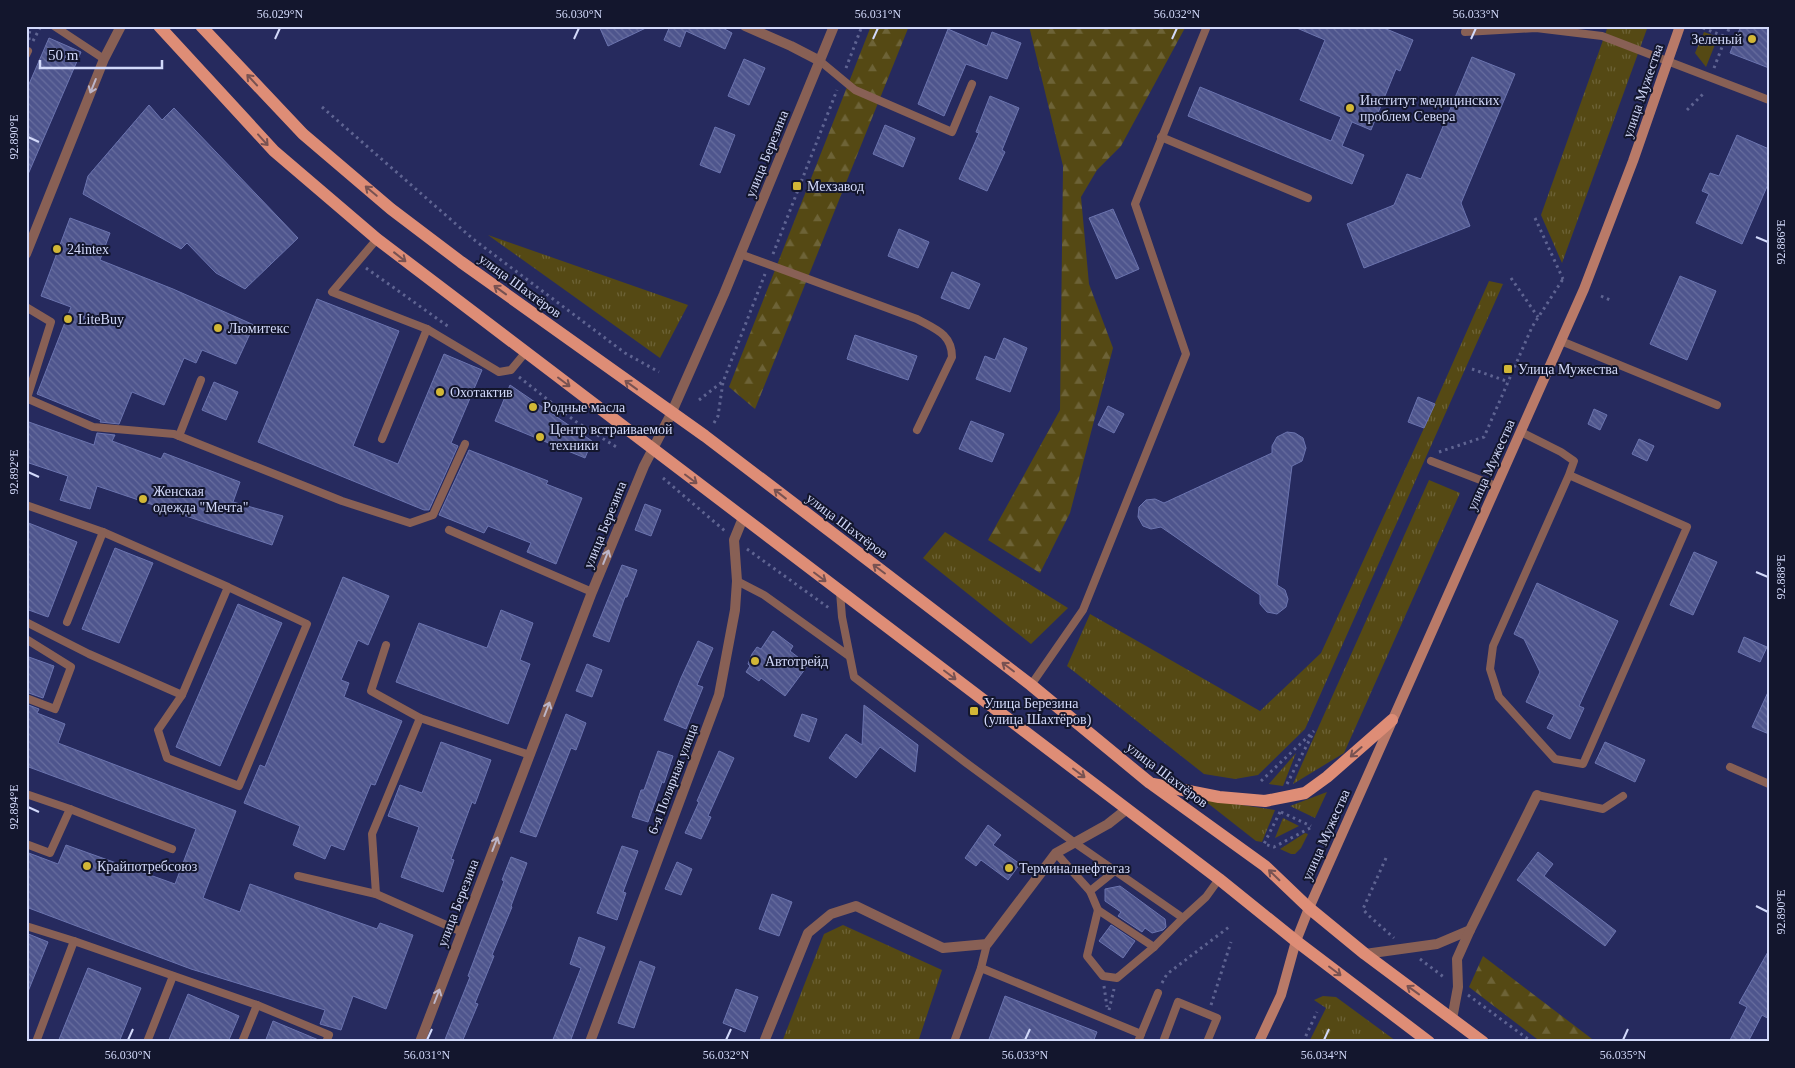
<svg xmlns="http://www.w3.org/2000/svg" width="1795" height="1068" font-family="'Times New Roman',serif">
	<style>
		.grass { fill: url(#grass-tufts) }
		.forest { fill: url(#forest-firs) }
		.building { fill: url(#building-back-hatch); stroke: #6b74af }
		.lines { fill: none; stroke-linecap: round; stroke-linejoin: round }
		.path { stroke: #5f6492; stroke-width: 3; stroke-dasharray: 2.5 4; stroke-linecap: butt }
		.service { stroke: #886055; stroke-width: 8 }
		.minor { stroke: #886055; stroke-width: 10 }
		.tertiary { stroke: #886055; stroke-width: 10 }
		.secondary { stroke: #b97a68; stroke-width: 10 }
		.primary { stroke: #de8d76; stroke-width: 12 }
		.oneway { stroke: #785252 }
		.oneway2 { stroke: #bcb5c8 }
		.ticks { fill: none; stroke: #d2d9fa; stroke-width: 2 }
		.poi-dot { fill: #d2b736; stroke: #13162d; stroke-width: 2 }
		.labels { text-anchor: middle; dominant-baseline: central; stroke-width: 4; stroke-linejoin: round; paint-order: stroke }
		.poi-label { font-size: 14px; fill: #d2d9fa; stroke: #13162d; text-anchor: start }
		.street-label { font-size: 14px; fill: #d2d9fa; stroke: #13162d }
		.neatline { fill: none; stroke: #d2d9fa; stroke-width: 2 }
		.ticks-label { font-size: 12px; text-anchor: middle; fill: #d2d9fa }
	</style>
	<defs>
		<pattern id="grass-tufts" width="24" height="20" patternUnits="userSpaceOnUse" patternTransform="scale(1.25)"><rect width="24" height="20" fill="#554914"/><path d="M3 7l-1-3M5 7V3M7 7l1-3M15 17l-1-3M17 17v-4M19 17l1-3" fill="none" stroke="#6d6337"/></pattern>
		<pattern id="forest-firs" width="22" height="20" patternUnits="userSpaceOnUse" patternTransform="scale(1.25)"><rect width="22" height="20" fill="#554914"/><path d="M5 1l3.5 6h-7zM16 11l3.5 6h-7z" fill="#6d6337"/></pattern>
		<pattern id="building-back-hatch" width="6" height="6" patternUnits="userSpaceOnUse" patternTransform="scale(1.25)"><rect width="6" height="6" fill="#4e558d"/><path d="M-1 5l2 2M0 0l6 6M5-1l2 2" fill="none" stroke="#676d9e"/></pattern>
	</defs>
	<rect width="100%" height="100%" fill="#262a5e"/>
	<g class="grass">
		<path d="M1608,26H1648L1562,263L1541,215Z"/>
		<path d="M1704,32L1718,37L1706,67L1695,53Z"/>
		<path d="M488,235L688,305L660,358Z"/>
		<path d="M1489,281L1503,284L1305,729L1258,775L1235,779L1204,774L1067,666L1090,614L1260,711L1321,653L1424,428Z"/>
		<path d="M1429,480L1460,493L1344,753L1293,784Z"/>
		<path d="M945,532L1068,608L1031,644L923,558Z"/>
		<path d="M1296,753L1283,786L1269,784Z"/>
		<path d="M1327,792L1315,818L1290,806Z"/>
		<path d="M1208,800L1275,810L1262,842L1256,841L1205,801Z"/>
		<path d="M1283,818L1299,826L1275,838Z"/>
		<path d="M1305,833L1308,834L1301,848L1295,854H1291L1280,849Z"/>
		<path d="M843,925L942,970L918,1042H782L824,934Z"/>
		<path d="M1323,996L1336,997L1396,1041L1309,1042L1326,1008L1314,1000Z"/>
	</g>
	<g class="forest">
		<path d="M871,26H909L755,409L729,387Z"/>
		<path d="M1029,26H1186L1121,146L1097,170L1081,197L1089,284L1113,348L1070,513L1040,573L988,540L1060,410L1063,166Z"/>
		<path d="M1483,956L1596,1042H1541L1469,987Z"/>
	</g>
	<g class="building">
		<path d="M599,26H650L608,46Z"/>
		<path d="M670,26H719L732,33L725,49L686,31L680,47L664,40Z"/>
		<path d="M1292,26H1379L1413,40L1400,71L1396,69L1371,130L1352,122L1342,146L1364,155L1352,184L1188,116L1200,87L1331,141L1341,117L1300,100L1325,40Z"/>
		<path d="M1741,26H1769V68L1730,53Z"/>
		<path d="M948,29L987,46L992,32L1021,43L1007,79L966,64L944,116L918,104Z"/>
		<path d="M49,38L81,52L26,179V91Z"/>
		<path d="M1472,57L1515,74L1461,203L1470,226L1364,268L1347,224L1394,205L1407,174L1421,179Z"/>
		<path d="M744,59L765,68L749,105L728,96Z"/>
		<path d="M990,96L1019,108L1002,150L1005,152L987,191L959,179L979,133L976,132Z"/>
		<path d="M149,105L162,120L174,108L298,238L245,289L216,273L187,243L181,249L83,194L88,176Z"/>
		<path d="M885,125L915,138L903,167L873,154Z"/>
		<path d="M715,127L735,135L720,173L700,165Z"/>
		<path d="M1737,135L1769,149V182L1742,244L1696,223L1709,194L1702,191L1710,173L1719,176Z"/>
		<path d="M1113,209L1139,269L1116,279L1089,218Z"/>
		<path d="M70,218L110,233L100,260L173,289L254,325L236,364L202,350L196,363L184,358L164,405L132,392L119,424L100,422L101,420L37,394L71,307L41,296Z"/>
		<path d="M899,229L929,242L918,268L888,256Z"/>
		<path d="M952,272L980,284L969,309L941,298Z"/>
		<path d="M1680,276L1716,291L1687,360L1650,344Z"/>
		<path d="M317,299L399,331L353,446L398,464L444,354L482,370L451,443L458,446L429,510H424L258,442Z"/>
		<path d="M855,335L917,356L908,380L847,359Z"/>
		<path d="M1004,338L1027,348L1010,392L976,379L985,356L995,360Z"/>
		<path d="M214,382L238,392L226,420L202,410Z"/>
		<path d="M510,385L592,441L585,458L495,421Z"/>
		<path d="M1418,397L1435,404L1424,428L1408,422Z"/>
		<path d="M1108,406L1124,414L1114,433L1098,425Z"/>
		<path d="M1594,409L1607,415L1600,430L1588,424Z"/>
		<path d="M26,421L94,445L97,433L115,435L112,441L161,459L164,453L240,482L233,502L283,516L272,545L97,486L90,509L60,500L68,476L26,462Z"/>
		<path d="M971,421L1004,434L992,462L959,449Z"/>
		<path d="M1287,432L1295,433L1303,438L1306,448L1302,461L1292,466L1277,585L1285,590L1288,599L1286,607L1277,614L1267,612L1260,604V595L1161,527L1151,529L1143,526L1138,517L1139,507L1146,500L1155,499L1164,503L1272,453V446L1277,437Z"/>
		<path d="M1639,439L1654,446L1647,461L1632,454Z"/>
		<path d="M469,450L548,481L546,484L582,498L556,564L527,552L531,543L488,526L484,533L439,515Z"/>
		<path d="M645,504L661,510L651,536L635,530Z"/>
		<path d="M26,522L77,542L48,617L26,609Z"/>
		<path d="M115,548L153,563L119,643L82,629Z"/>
		<path d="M1694,552L1717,562L1693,615L1670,605Z"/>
		<path d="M622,565L637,570L627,597H625L609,642L593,636Z"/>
		<path d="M343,577L389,596L368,645L358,640L341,680L349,683L344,697L402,721L375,785L371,784L344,850L331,845L325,859L293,845L300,826L244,803L260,765L265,767Z"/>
		<path d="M1537,583L1618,621L1579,706L1584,708L1570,739L1547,728L1554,715L1526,702L1540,672L1524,639L1514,634Z"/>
		<path d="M238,604L282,623L220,766L176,747Z"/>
		<path d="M501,610L533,623L520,660L530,664L508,724L396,682L419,623L487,648Z"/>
		<path d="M773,631L793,646L790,651L808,665L785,696L761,678L759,681L746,672L750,666L748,664L752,654L757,647L761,649Z"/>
		<path d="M1744,637L1767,647L1760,662L1738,652Z"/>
		<path d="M698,641L713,648L697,685L703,687L686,729L664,720L681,678Z"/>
		<path d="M26,656L54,666L43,698L26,692Z"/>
		<path d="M587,664L602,670L592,697L576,691Z"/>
		<path d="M1769,690V734L1752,727Z"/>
		<path d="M26,704L39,709L37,713L65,724L58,743L236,811L203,898L240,912L250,884L377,929L380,923L413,935L386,1009L353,996L341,1030L320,1024L325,1010L191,969L26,907V852L58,864L66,845L175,884L196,829L26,766Z"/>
		<path d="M864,705L918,745L915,772L880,747L856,778L829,758L846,734L862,745Z"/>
		<path d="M566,714L586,723L576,750L571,748L536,837L520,832Z"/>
		<path d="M802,714L817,719L809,742L794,736Z"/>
		<path d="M441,742L491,760L475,804L472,802L451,859L454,860L443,892L401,877L419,827L388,816L400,785L422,793Z"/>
		<path d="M1605,742L1645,760L1635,782L1595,763Z"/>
		<path d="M658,751L673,756L664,783L662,782L648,822L632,817L641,790H644Z"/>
		<path d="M719,751L734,758L708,816L711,817L701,839L685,833L699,802L697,801Z"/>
		<path d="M988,825L1001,835L993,845L1020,864L1008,880L981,860L976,866L965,858Z"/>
		<path d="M622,846L638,851L623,892L626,893L617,920L597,913Z"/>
		<path d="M1538,852L1553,864L1544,876L1616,931L1605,946L1517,880Z"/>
		<path d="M511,857L527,863L511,906L512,907L492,955L494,956L475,1003L478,1004L462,1042H444L470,977L468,976L504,881L502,880Z"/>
		<path d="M677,862L692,869L681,895L665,889Z"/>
		<path d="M1120,886L1165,919L1166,927L1163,930L1152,933L1145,928L1142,932L1118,916L1121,912L1105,901V889Z"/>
		<path d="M772,894L792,902L779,936L759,929Z"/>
		<path d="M1111,925L1135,941L1123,958L1099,941Z"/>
		<path d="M26,933L48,942L27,994H26Z"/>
		<path d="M579,937L605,947L570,1042H552L581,968L570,964Z"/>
		<path d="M1769,950V1019L1762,1015L1748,1042H1729L1747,1007L1739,1003Z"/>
		<path d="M640,961L655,967L634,1028L618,1023Z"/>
		<path d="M88,968L141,988L119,1042H58Z"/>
		<path d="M736,989L758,997L745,1032L723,1023Z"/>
		<path d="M188,994L239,1016L228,1042H168Z"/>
		<path d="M1005,996L1097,1032L1093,1042H988Z"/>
		<path d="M273,1021L321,1041L320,1042H265Z"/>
	</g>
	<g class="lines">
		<g class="path">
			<path d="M1703,28L1726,37"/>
			<path d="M29,40L30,26"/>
			<path d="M33,41L41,26"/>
			<path d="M846,68L862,26"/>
			<path d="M1714,68L1730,26"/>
			<path d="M322,107L473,239L625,353L659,372"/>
			<path d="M1687,110L1704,93"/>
			<path d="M1535,218L1563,279L1566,281"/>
			<path d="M773,254L837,90"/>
			<path d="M366,268L449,327"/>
			<path d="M1511,278L1538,317"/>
			<path d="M1601,296L1610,300"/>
			<path d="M1472,369L1509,382"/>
			<path d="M519,377L575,421L618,448"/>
			<path d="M699,400L722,382"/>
			<path d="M714,423L718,416L723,382L765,274"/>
			<path d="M1439,452L1484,437L1532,327L1563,279"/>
			<path d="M663,478L725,531"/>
			<path d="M747,549L829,608"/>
			<path d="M1261,781L1314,731"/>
			<path d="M1287,784L1313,733"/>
			<path d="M1280,812L1264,844L1274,847L1312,827"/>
			<path d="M1281,812L1311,826"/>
			<path d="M1386,858L1363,909L1367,914L1394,938"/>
			<path d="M1420,959L1445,978"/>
			<path d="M1162,983L1167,974L1229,927"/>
			<path d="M1104,986L1107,1007"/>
			<path d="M1468,995L1532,1042"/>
			<path d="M1211,1005L1231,942"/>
			<path d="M1109,1010L1114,989"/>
			<path d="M1303,1042L1317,1012"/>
		</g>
		<g class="service">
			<path d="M54,26L104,59"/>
			<path d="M1465,32L1536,28L1602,36L1769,100"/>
			<path d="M26,55L28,51"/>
			<path d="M820,61L855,90L952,132L972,84"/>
			<path d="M1161,137L1308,198"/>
			<path d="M377,239L332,292L427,329L499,372L511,370L525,353"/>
			<path d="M740,254L917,319C935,329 952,334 952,357L917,430"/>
			<path d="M26,307L51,322L27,398"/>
			<path d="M1561,341L1717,405"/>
			<path d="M26,398L93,427L174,434L342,501L410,523L433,515L465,444"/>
			<path d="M1521,432L1561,452L1574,461L1569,475L1687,527L1583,764L1555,759L1499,697L1490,669L1493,646L1569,475"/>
			<path d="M179,436L201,380"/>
			<path d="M382,439L427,329"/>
			<path d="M1431,461L1496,486"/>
			<path d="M26,505L103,532L228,587L182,695L158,730L167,758L239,786L307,624L228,587"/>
			<path d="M449,530L592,592"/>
			<path d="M737,581L764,595L849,656"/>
			<path d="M840,592L842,617L854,677L965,762L1075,843L1183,918L1206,897L1219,879"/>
			<path d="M26,622L89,654L182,695"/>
			<path d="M67,622L103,532"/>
			<path d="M26,639L71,667L55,709L26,698"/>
			<path d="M1031,685L1083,610L1186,354L1135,204L1207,26"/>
			<path d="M420,718L530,755"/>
			<path d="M1730,767L1769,784"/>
			<path d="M26,794L70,809"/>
			<path d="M1537,795L1603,809L1623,796"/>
			<path d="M26,844L50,853L70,809L172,849"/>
			<path d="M1056,853L1090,891"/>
			<path d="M1116,870L1090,891L1098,910L1087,956L1103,976L1117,978L1154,947L1183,918"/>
			<path d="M298,876L376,894L462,932"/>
			<path d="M376,894L372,834L420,718L371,691L386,645"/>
			<path d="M1098,910L1154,947"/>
			<path d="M26,926L74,941"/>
			<path d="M981,968L987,944"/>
			<path d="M1141,1034L1158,993"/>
			<path d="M36,1042L74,941L257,1005L329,1035L326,1042"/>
			<path d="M147,1042L173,976"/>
			<path d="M242,1042L257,1005"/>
			<path d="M954,1042L981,968L1141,1034L1138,1042"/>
			<path d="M1163,1042L1178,1002L1217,1018L1207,1042"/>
		</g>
		<g class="minor">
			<path d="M745,26L791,46L820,61"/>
			<path d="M1365,954L1437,944L1470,930L1537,795"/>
			<path d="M1452,1019L1458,987L1457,959L1470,930"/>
			<path d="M590,1042L719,695L735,610L737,581L734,540L743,518"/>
			<path d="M764,1042L808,933L831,914L856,906L943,948L987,944L1056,853L1108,824L1127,809"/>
		</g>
		<g class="tertiary">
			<path d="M26,254L104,59L121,26"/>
			<path d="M420,1042L592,592L644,466L671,414L724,294L834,26"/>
		</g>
		<path class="secondary" d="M1259,1042L1281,995L1296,941L1309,908L1584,289L1633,161L1680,26"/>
		<g class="primary">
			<path d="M159,26L274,151L377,239L1219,879L1296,941L1429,1042"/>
			<path d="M201,26L303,134L391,209L461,262L705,436L877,567L1031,685L1150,783L1265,866L1309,908L1365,954L1483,1042"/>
			<path d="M1153,784L1219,797L1265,801L1305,793L1327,777L1392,720"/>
		</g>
	</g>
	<defs><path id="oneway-shaft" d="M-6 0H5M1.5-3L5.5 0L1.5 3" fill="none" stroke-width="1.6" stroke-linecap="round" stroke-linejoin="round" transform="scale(1.25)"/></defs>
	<g class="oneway">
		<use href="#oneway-shaft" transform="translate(252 80) rotate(-133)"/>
		<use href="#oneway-shaft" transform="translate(263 140) rotate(48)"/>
		<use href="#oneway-shaft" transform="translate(371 191) rotate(-140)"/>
		<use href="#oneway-shaft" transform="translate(400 257) rotate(38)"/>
		<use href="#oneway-shaft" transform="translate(500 290) rotate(-144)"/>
		<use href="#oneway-shaft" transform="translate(564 382) rotate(37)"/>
		<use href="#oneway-shaft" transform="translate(631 385) rotate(-144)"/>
		<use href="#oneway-shaft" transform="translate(691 479) rotate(37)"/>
		<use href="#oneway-shaft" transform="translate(780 494) rotate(-142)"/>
		<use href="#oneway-shaft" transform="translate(879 569) rotate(-143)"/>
		<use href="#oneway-shaft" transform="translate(820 577) rotate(37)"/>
		<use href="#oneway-shaft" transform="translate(1008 667) rotate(-143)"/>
		<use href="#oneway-shaft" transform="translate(950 675) rotate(37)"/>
		<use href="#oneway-shaft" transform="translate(1356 752) rotate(139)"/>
		<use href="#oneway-shaft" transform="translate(1079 773) rotate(37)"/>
		<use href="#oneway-shaft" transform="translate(1274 875) rotate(-136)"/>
		<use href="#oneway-shaft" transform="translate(1335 971) rotate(37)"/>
		<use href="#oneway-shaft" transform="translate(1413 990) rotate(-144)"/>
	</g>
	<g class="oneway2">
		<use href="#oneway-shaft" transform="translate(93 86) rotate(112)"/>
		<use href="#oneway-shaft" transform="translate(606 557) rotate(-68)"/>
		<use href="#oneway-shaft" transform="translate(547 709) rotate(-69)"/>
		<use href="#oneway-shaft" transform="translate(495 844) rotate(-69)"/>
		<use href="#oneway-shaft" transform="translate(437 996) rotate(-69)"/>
	</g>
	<path class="ticks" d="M275,39L280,28M574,39L579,28M873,39L878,28M1172,39L1177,28M1471,39L1476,28M28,137L39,142M1756,237L1768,242M28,472L39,477M1756,572L1768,577M28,807L39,812M1756,906L1768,912M128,1040L133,1029M427,1040L432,1029M726,1040L731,1029M1025,1040L1030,1029M1324,1040L1329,1029M1623,1040L1628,1029"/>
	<g class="poi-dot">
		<circle cx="1752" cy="39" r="5"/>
		<circle cx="1350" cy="108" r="5"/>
		<rect x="792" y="181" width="10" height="10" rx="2.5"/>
		<circle cx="57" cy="249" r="5"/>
		<circle cx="68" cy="319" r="5"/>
		<circle cx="218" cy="328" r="5"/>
		<rect x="1503" y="364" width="10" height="10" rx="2.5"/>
		<circle cx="440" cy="392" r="5"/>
		<circle cx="533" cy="407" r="5"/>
		<circle cx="540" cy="437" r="5"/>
		<circle cx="143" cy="499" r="5"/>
		<circle cx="755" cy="661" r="5"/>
		<rect x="969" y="706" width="10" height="10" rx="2.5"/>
		<circle cx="87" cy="866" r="5"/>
		<circle cx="1009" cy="868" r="5"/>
	</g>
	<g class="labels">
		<g class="poi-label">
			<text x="1742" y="39" text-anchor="end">Зеленый</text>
			<text x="1360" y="100">Институт медицинских<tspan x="1360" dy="16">проблем Севера</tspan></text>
			<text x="807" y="186">Мехзавод</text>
			<text x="67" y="249">24intex</text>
			<text x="78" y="319">LiteBuy</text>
			<text x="228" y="328">Люмитекс</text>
			<text x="1518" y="369">Улица Мужества</text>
			<text x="450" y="392">Охотактив</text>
			<text x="543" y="407">Родные масла</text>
			<text x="550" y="429">Центр встраиваемой<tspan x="550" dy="16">техники</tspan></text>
			<text x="153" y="491">Женская<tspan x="153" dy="16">одежда "Мечта"</tspan></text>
			<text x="765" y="661">Автотрейд</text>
			<text x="984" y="703">Улица Березина<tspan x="984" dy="16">(улица Шахтёров)</tspan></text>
			<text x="97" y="866">Крайпотребсоюз</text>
			<text x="1019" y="868">Терминалнефтегаз</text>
		</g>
		<g class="street-label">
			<text transform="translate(1643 91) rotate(-71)">улица Мужества</text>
			<text transform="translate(767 154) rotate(-68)">улица Березина</text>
			<text transform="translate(520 286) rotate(36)">улица Шахтёров</text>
			<text transform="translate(1491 465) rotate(-66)">улица Мужества</text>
			<text transform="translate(605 525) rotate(-68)">улица Березина</text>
			<text transform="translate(847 526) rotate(37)">улица Шахтёров</text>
			<text transform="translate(1167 775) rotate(37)">улица Шахтёров</text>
			<text transform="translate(673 779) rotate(-69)">6-я Полярная улица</text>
			<text transform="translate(1326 835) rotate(-66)">улица Мужества</text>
			<text transform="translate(458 903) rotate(-69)">улица Березина</text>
		</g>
	</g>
	<rect width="1795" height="1068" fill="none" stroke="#13162d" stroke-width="55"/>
	<path d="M40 60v8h122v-8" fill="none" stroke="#d2d9fa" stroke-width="2.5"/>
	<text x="48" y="60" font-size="15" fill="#d2d9fa" stroke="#13162d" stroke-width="4" paint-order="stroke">50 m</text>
	<rect x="28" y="28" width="1740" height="1012" class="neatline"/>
	<g class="ticks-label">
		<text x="280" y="18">56.029°N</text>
		<text x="579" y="18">56.030°N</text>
		<text x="878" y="18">56.031°N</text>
		<text x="1177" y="18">56.032°N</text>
		<text x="1476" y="18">56.033°N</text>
		<text transform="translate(14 137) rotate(-90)" y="4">92.890°E</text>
		<text transform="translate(1781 242) rotate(-90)" y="4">92.886°E</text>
		<text transform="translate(14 472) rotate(-90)" y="4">92.892°E</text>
		<text transform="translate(1781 577) rotate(-90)" y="4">92.888°E</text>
		<text transform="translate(14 807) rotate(-90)" y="4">92.894°E</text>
		<text transform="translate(1781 912) rotate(-90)" y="4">92.890°E</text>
		<text x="128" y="1059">56.030°N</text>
		<text x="427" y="1059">56.031°N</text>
		<text x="726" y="1059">56.032°N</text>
		<text x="1025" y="1059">56.033°N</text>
		<text x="1324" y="1059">56.034°N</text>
		<text x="1623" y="1059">56.035°N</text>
	</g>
</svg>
